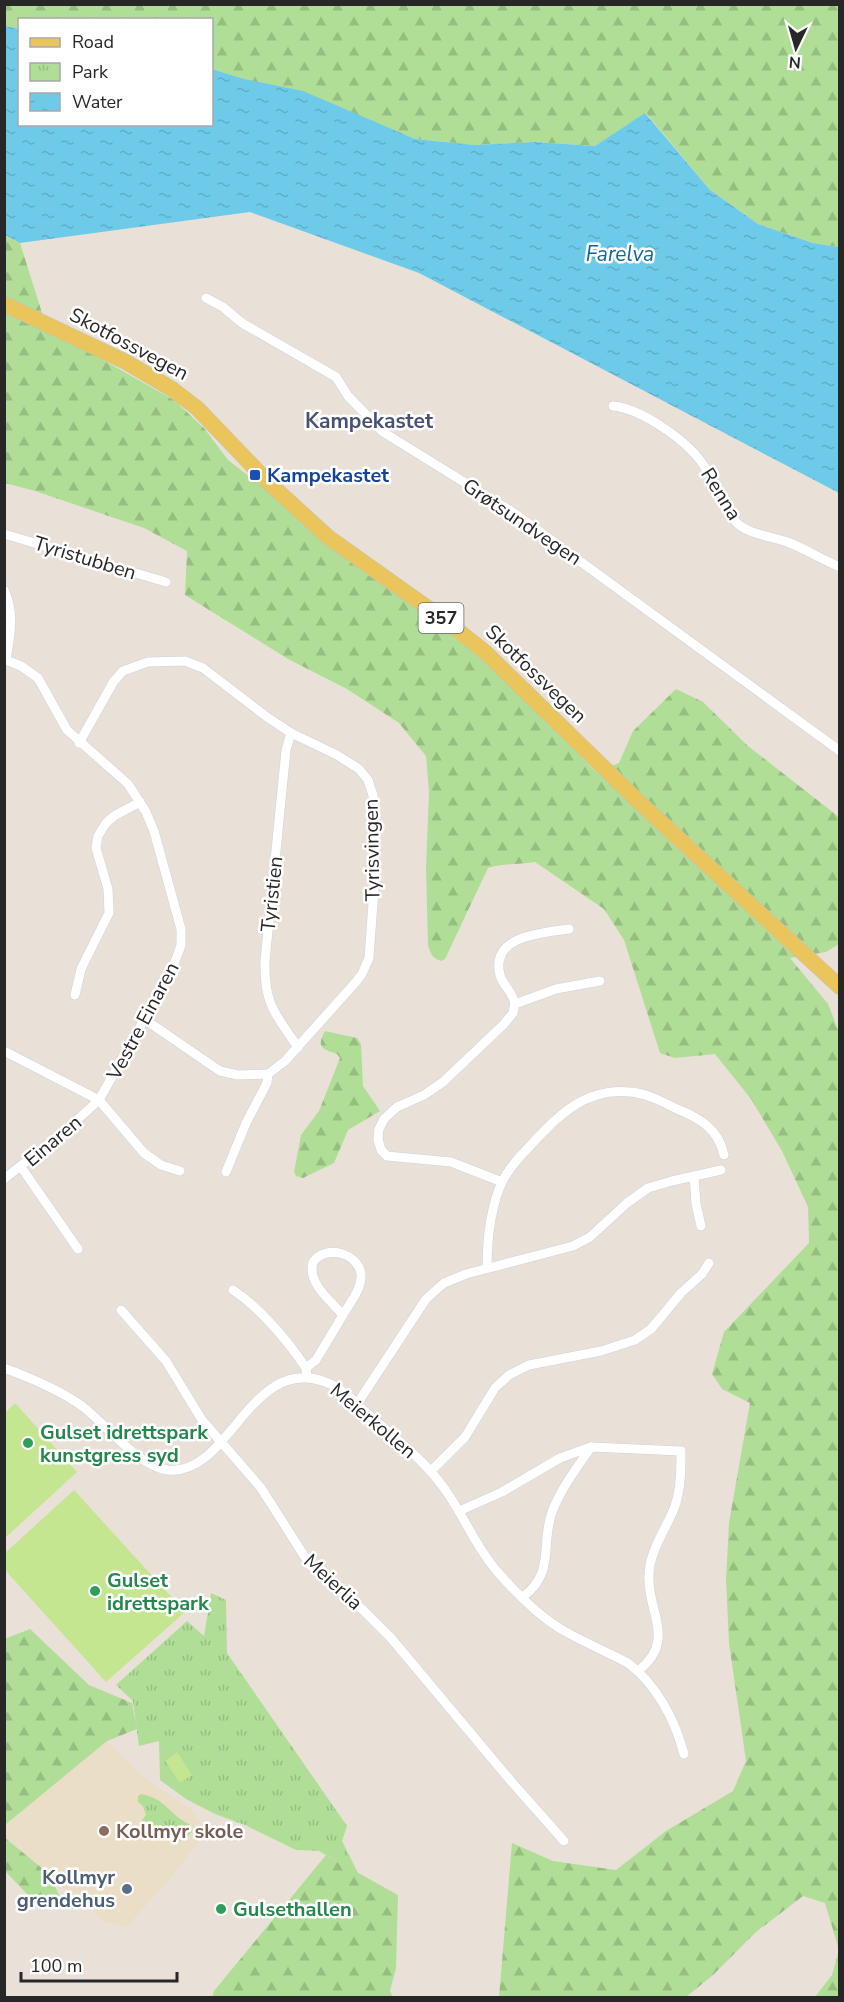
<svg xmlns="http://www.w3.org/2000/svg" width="844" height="2002" font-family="'Nunito Sans',sans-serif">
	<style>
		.education { fill: #ebdec7 }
		.forest { fill: url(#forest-firs) }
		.park { fill: url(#park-tufts) }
		.pitch { fill: #c4e691 }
		.water { fill: url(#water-ripples) }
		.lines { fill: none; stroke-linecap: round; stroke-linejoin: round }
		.street-casing { stroke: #ced1df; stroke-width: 10 }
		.primary-casing { stroke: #c3c3c3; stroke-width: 16 }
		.street { stroke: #fff; stroke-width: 9 }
		.primary { stroke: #eac55c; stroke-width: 15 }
		.transit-dot { fill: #1a4fb4; stroke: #fff; stroke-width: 2 }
		.leisure-dot { fill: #2e9e5b; stroke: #fff; stroke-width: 2 }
		.education-dot { fill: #8d6e63; stroke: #fff; stroke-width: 2 }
		.service-dot { fill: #5c6f8a; stroke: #fff; stroke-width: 2 }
		.labels { text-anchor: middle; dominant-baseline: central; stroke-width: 5; stroke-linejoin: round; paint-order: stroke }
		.shield { fill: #fff; stroke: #686868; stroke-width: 1.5 }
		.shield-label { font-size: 18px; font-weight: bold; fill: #272727 }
		.street-label { font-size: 20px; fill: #272727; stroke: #fff }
		.transit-label { font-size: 20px; font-weight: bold; fill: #164399; stroke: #fff; text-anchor: start }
		.leisure-label { font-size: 20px; font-weight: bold; fill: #27864d; stroke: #fff; text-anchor: start }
		.education-label { font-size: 20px; font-weight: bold; fill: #785e54; stroke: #fff; text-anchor: start }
		.service-label { font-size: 20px; font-weight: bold; fill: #4e5e75; stroke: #fff; text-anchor: end }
		.water-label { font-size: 21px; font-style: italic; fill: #12678f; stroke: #fff }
		.neighbourhood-label { font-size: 21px; font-weight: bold; fill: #495275; stroke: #fff }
	</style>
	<defs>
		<pattern id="forest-firs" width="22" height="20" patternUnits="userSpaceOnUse" patternTransform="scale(1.5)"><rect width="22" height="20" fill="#b0de96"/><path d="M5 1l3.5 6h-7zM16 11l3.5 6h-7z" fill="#97be81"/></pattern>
		<pattern id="park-tufts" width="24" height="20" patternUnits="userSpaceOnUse" patternTransform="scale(1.5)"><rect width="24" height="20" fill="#b0de96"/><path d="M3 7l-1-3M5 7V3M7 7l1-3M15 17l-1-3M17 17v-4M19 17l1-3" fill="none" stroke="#97be81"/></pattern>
		<pattern id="water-ripples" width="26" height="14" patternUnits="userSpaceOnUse" patternTransform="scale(1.5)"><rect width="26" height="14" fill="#6dcbe9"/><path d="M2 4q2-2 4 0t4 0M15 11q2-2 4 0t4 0" fill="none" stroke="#5eaec8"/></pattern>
	</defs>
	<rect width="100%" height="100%" fill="#e9e1d8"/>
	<path class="education" d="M107,1741L134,1769L156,1786L190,1808L203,1827L204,1835L165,1885L126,1927L105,1922L5,1837V1825Z"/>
	<g class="forest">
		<path d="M4,5H839V247L813,243L758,224L710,190L646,113L595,146L535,142L475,145L415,139L360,117L212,69V20H20L19,29L5,26Z"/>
		<path d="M4,235L20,243L48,332L89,352L174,400L204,428L228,460L463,642L515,689L596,772L619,763L633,731L676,689L703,702L748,746L839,817V944L826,952L790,958L828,1004L839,1032V1997H815L832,1975L839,1950L825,1903L803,1896L756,1932L713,1975L686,1997H499L512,1843L553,1861L616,1870L666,1831L733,1791L746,1761L729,1643L726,1580L729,1523L750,1403L722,1389L712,1374L724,1332L809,1243L808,1207L782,1151L751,1099L715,1054L675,1058L660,1053L624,940L604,909L535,862C519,865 503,863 488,868L445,959L441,961C432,958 431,954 428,946L426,868L429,792L426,756L399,723L347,689L288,659L185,595L187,551L144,528L35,491L5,483Z"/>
		<path d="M325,1031L357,1038L361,1044L363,1086L380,1111L348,1130L334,1163L303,1178L296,1176L294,1172L301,1135L319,1111L340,1058L337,1054C322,1049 316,1047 325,1031Z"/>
		<path d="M30,1629L89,1685L132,1703L137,1729L107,1741L5,1825V1637L7,1638Z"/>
		<path d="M4,1837L49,1874L64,1905L30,1897L5,1871Z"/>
		<path d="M326,1855L398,1895L396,1968L390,1991L393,1997L212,1998L214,1991Z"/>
	</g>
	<g class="park">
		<path d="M211,1593L226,1600L227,1653L347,1826L342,1841L358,1873L319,1851L296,1850L245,1825L215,1814L186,1799L160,1780L159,1741L139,1746L133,1701L116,1685L187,1621L204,1636Z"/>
		<path d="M141,1794C167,1799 169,1815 189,1824L192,1832L183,1840L174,1842C164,1833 152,1830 142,1820L146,1815L143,1806L138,1802V1796Z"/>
	</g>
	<g class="pitch">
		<path d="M15,1403L77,1472L5,1538V1413Z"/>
		<path d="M74,1490L185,1612L106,1682L5,1570V1553Z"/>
		<path d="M177,1752L192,1775L180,1783L165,1761Z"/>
	</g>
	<path class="water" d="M5,26L19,29L20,124H212V69L244,79L303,91L415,139L475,145L535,142L595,146L645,113L710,190L758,224L813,243L839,247V493L419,273L250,212L20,243L5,235Z"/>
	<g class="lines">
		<defs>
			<g id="street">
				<path d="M206,298L223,307L242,323L336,377L348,396L383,432L514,513L840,751"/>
				<path d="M613,406C643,409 691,443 706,469C715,485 722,507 735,521C747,535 773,536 790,543C807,550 823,560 840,567"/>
				<path d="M4,534L166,582"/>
				<path d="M4,590C15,613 10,636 6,660L21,666L38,678L67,730L128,784L146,812L154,831L181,929V945L172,970L99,1100L66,1130L4,1179"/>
				<path d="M291,733L286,750L265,961C264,1003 274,1013 298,1047"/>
				<path d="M79,743L114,681L123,671L148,662L185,661L203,668L267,717L291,733L337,755L359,769L368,780L373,795L375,875L369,958L362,974L355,983L285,1061L268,1074L238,1075L220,1071L144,1019"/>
				<path d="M75,995L81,969L109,913L108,889L96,848L98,836L106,823L114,816L140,802"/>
				<path d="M515,1004C513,992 503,986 500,975C490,935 543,933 569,929"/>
				<path d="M4,1051L99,1100L144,1153L161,1165L180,1171"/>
				<path d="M21,1167L78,1249"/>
				<path d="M226,1172L246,1123L267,1083L268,1074"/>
				<path d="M694,1176L696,1204L701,1226"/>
				<path d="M502,1182L451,1162L387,1156L381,1150L378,1139L379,1129L384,1119L397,1107L424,1095L443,1082L504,1024L513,1013L515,1004L556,989L600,981"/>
				<path d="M487,1268C487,1239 490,1209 502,1182C509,1168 519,1157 530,1146C557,1116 586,1087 630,1092C646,1093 663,1102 677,1109C700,1118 719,1130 724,1155"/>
				<path d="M233,1290C260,1308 288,1341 306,1368"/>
				<path d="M121,1310L166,1361L202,1420L261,1488L310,1565L363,1610L391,1638L510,1780L564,1841"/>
				<path d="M4,1368C31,1378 58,1389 82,1406C107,1425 137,1466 168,1470C230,1477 250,1351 328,1383C343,1389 355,1403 367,1413C396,1439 429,1463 450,1497C466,1521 477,1548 496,1570C514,1591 535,1613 559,1628C581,1641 605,1651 628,1663C657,1685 675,1720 684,1754"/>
				<path d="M307,1377L306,1368L316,1360L343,1315C330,1300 307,1283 313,1262C326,1244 359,1253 361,1275C362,1289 349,1304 343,1315"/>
				<path d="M357,1404L426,1299L444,1283L466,1274L573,1246L590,1237L627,1203L648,1188L672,1181L721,1170"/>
				<path d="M431,1471L465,1437L495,1388L509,1375L529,1365L601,1351L635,1340L651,1329L681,1293L702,1274L709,1263"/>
				<path d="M459,1511L502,1492L560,1458L591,1447L681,1451C681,1469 681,1488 675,1506C667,1528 650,1549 649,1574C646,1611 678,1640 638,1671"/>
				<path d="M523,1597C556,1571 540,1546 552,1512C561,1488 577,1468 591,1447"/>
			</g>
			<path id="primary" d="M4,304L126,362L172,389L197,408L270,484L328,537L442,618L485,652L641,804L840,987"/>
		</defs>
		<use href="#street" class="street-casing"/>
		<use href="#primary" class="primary-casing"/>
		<use href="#street" class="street"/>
		<use href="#primary" class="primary"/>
	</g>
	<rect class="transit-dot" x="249" y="469" width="12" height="12" rx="3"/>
	<g class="leisure-dot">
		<circle cx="28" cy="1443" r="6"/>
		<circle cx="95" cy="1591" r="6"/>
		<circle cx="221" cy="1909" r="6"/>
	</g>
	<circle class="education-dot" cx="104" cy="1831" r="6"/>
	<circle class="service-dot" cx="127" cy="1889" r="6"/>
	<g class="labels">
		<rect class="shield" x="418.5" y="603" width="45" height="30" rx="4.5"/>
		<g class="shield-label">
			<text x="441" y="618">357</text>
		</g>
		<g class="street-label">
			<text transform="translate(129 344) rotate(28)">Skotfossvegen</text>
			<text transform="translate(721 494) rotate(58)">Renna</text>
			<text transform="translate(522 522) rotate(34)">Grøtsundvegen</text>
			<text transform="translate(85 558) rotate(17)">Tyristubben</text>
			<text transform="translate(536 674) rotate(44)">Skotfossvegen</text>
			<text transform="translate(372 850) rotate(-91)">Tyrisvingen</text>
			<text transform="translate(272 894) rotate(-84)">Tyristien</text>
			<text transform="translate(143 1021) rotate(-62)">Vestre Einaren</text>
			<text transform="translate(53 1141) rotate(-40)">Einaren</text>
			<text transform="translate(373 1421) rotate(40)">Meierkollen</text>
			<text transform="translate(333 1582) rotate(43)">Meierlia</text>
		</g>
		<g class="transit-label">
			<text x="267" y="475">Kampekastet</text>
		</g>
		<g class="leisure-label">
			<text x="40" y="1432">Gulset idrettspark<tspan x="40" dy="23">kunstgress syd</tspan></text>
			<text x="107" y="1580">Gulset<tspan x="107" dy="23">idrettspark</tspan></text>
			<text x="233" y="1909">Gulsethallen</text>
		</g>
		<g class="education-label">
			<text x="116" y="1831">Kollmyr skole</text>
		</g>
		<g class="service-label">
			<text x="115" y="1877">Kollmyr<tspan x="115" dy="23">grendehus</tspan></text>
		</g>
		<g class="water-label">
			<text x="620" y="254">Farelva</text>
		</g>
		<g class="neighbourhood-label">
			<text x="369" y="421">Kampekastet</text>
		</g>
	</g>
	<rect width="844" height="2002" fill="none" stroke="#272727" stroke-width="12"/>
	<rect x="18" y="18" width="195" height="108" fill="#ffffff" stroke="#a9a9a9" stroke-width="1.5"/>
	<rect x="30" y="38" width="30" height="9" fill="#eac55c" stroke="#a9a9a9" stroke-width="1.5"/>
	<text x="72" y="48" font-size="18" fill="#272727">Road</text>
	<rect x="30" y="63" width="30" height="18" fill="url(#park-tufts)" stroke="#a9a9a9" stroke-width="1.5"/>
	<text x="72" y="78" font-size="18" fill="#272727">Park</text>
	<rect x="30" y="93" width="30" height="18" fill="url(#water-ripples)" stroke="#a9a9a9" stroke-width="1.5"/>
	<text x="72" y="108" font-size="18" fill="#272727">Water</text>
	<g transform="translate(796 48) rotate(185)" stroke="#ffffff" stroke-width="4.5" paint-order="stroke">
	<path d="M0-4.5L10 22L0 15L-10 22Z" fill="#272727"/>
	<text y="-9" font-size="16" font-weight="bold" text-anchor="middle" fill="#272727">N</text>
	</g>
	<path d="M21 1972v9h156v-9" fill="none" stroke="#272727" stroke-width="3"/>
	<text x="30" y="1972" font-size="18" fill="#272727" stroke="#ffffff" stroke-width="4.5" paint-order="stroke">100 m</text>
</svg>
